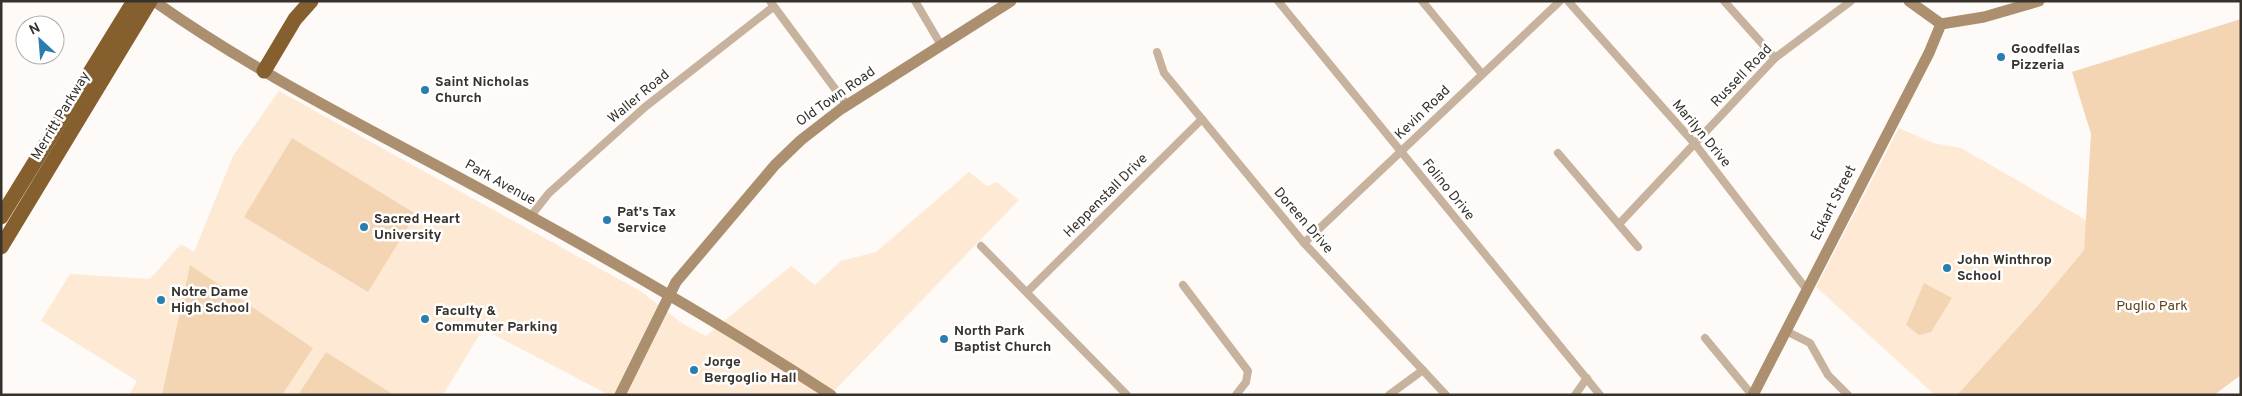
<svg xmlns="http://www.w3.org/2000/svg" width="2242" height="396" font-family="Overpass,sans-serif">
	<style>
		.built { fill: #feead4 }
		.green { fill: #f3d5b4 }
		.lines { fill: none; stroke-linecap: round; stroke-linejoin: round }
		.street { stroke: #c6b29d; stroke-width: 8 }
		.secondary { stroke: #ab8f6e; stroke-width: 11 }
		.highway { stroke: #865f2e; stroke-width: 15 }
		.poi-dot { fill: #2a7eae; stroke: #fff; stroke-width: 2 }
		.labels { text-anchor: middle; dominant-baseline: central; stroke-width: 5; stroke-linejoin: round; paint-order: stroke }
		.poi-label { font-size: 14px; font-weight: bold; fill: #37322b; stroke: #fff; text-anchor: start }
		.street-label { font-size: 14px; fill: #37322b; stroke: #fff }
		.park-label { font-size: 14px; fill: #5e4019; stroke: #fff }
	</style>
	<rect width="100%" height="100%" fill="#fdfaf7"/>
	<g class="built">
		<path d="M279,91L642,292L683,324L706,336L791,266L815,285L841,261L876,252L969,172L987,186L997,182L1019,200L833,392L837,395H609L483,329L443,395H129L137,381L41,321L70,274L150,279L181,244L194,252L233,156Z"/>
		<path d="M1899,128L1933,143L1961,148L2086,220L2084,250L2040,303L1957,395H1935L1816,287Z"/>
	</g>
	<g class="green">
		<path d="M2241,19V375L2214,395H1957L2040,303L2084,250L2091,134L2072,72Z"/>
		<path d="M292,138L416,214L368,292L244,217Z"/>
		<path d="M190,265L313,348L282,395H162Z"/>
		<path d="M1924,283L1952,298L1931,332L1919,335L1906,325Z"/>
		<path d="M326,352L394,395H298Z"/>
	</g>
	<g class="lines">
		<g class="street">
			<path d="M770,1L847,105"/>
			<path d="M915,1L941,45"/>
			<path d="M1278,1L1600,395"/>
			<path d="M1422,1L1482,74"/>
			<path d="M1568,1L1695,144L1807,290"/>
			<path d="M1724,1L1775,58"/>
			<path d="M1157,52L1164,73L1304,243L1446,395"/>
			<path d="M1558,153L1638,247"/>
			<path d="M530,217L549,193L645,107L773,7"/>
			<path d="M1620,223L1775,58L1851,1"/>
			<path d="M1304,243L1560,1"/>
			<path d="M981,246L1127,395"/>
			<path d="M1183,285L1248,371L1246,382L1236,395"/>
			<path d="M1027,292L1202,119"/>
			<path d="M1786,331L1810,343L1828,375L1848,395"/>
			<path d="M1705,338L1752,395"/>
			<path d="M1389,395L1423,370"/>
			<path d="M1575,395L1587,378"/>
		</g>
		<g class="secondary">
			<path d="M154,1C261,77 380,134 495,197C609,259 722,324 831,395"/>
			<path d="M1909,1L1941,24L1984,17L2039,1"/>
			<path d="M620,395L676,282L775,165L801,140L841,109L1011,1"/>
			<path d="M1753,395L1929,53L1941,24"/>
		</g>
		<g class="highway">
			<path d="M264,71L295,19L311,1"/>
			<path d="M1,217L134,1"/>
			<path d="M1,247L150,1"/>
		</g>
	</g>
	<g class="poi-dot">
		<circle cx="2001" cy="57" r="5"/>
		<circle cx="425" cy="90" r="5"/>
		<circle cx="607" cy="220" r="5"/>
		<circle cx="364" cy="227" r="5"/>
		<circle cx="1947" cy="268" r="5"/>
		<circle cx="161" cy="300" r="5"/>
		<circle cx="425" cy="319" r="5"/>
		<circle cx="944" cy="339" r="5"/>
		<circle cx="694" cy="370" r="5"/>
	</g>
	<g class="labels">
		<g class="poi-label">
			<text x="2011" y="49">Goodfellas<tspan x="2011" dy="16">Pizzeria</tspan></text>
			<text x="435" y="82">Saint Nicholas<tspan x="435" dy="16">Church</tspan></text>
			<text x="617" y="212">Pat's Tax<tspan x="617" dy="16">Service</tspan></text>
			<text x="374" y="219">Sacred Heart<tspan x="374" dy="16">University</tspan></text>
			<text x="1957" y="260">John Winthrop<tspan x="1957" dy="16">School</tspan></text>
			<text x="171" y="292">Notre Dame<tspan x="171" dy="16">High School</tspan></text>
			<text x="435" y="311">Faculty &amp;<tspan x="435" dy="16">Commuter Parking</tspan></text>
			<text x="954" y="331">North Park<tspan x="954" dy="16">Baptist Church</tspan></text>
			<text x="704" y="362">Jorge<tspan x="704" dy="16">Bergoglio Hall</tspan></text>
		</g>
		<g class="street-label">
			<text transform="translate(1742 76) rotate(-46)">Russell Road</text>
			<text transform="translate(639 97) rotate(-40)">Waller Road</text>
			<text transform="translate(836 97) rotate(-35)">Old Town Road</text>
			<text transform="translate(1423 113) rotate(-44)">Kevin Road</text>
			<text transform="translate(61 116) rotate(-59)">Merritt Parkway</text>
			<text transform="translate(1701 134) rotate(50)">Marilyn Drive</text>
			<text transform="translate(500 183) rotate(29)">Park Avenue</text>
			<text transform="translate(1448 190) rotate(51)">Folino Drive</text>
			<text transform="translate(1106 196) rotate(-45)">Heppenstall Drive</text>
			<text transform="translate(1834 203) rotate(-63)">Eckart Street</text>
			<text transform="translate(1303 221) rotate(49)">Doreen Drive</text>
		</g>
		<g class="park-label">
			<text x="2152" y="306">Puglio Park</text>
		</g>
	</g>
	<rect width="2242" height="396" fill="none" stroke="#37322b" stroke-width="5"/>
	<g transform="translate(40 40) rotate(334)"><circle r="24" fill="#ffffff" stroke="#afadaa"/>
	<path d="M0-4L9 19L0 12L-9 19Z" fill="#2a7eae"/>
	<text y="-8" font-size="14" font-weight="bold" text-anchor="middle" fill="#37322b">N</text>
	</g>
</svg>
